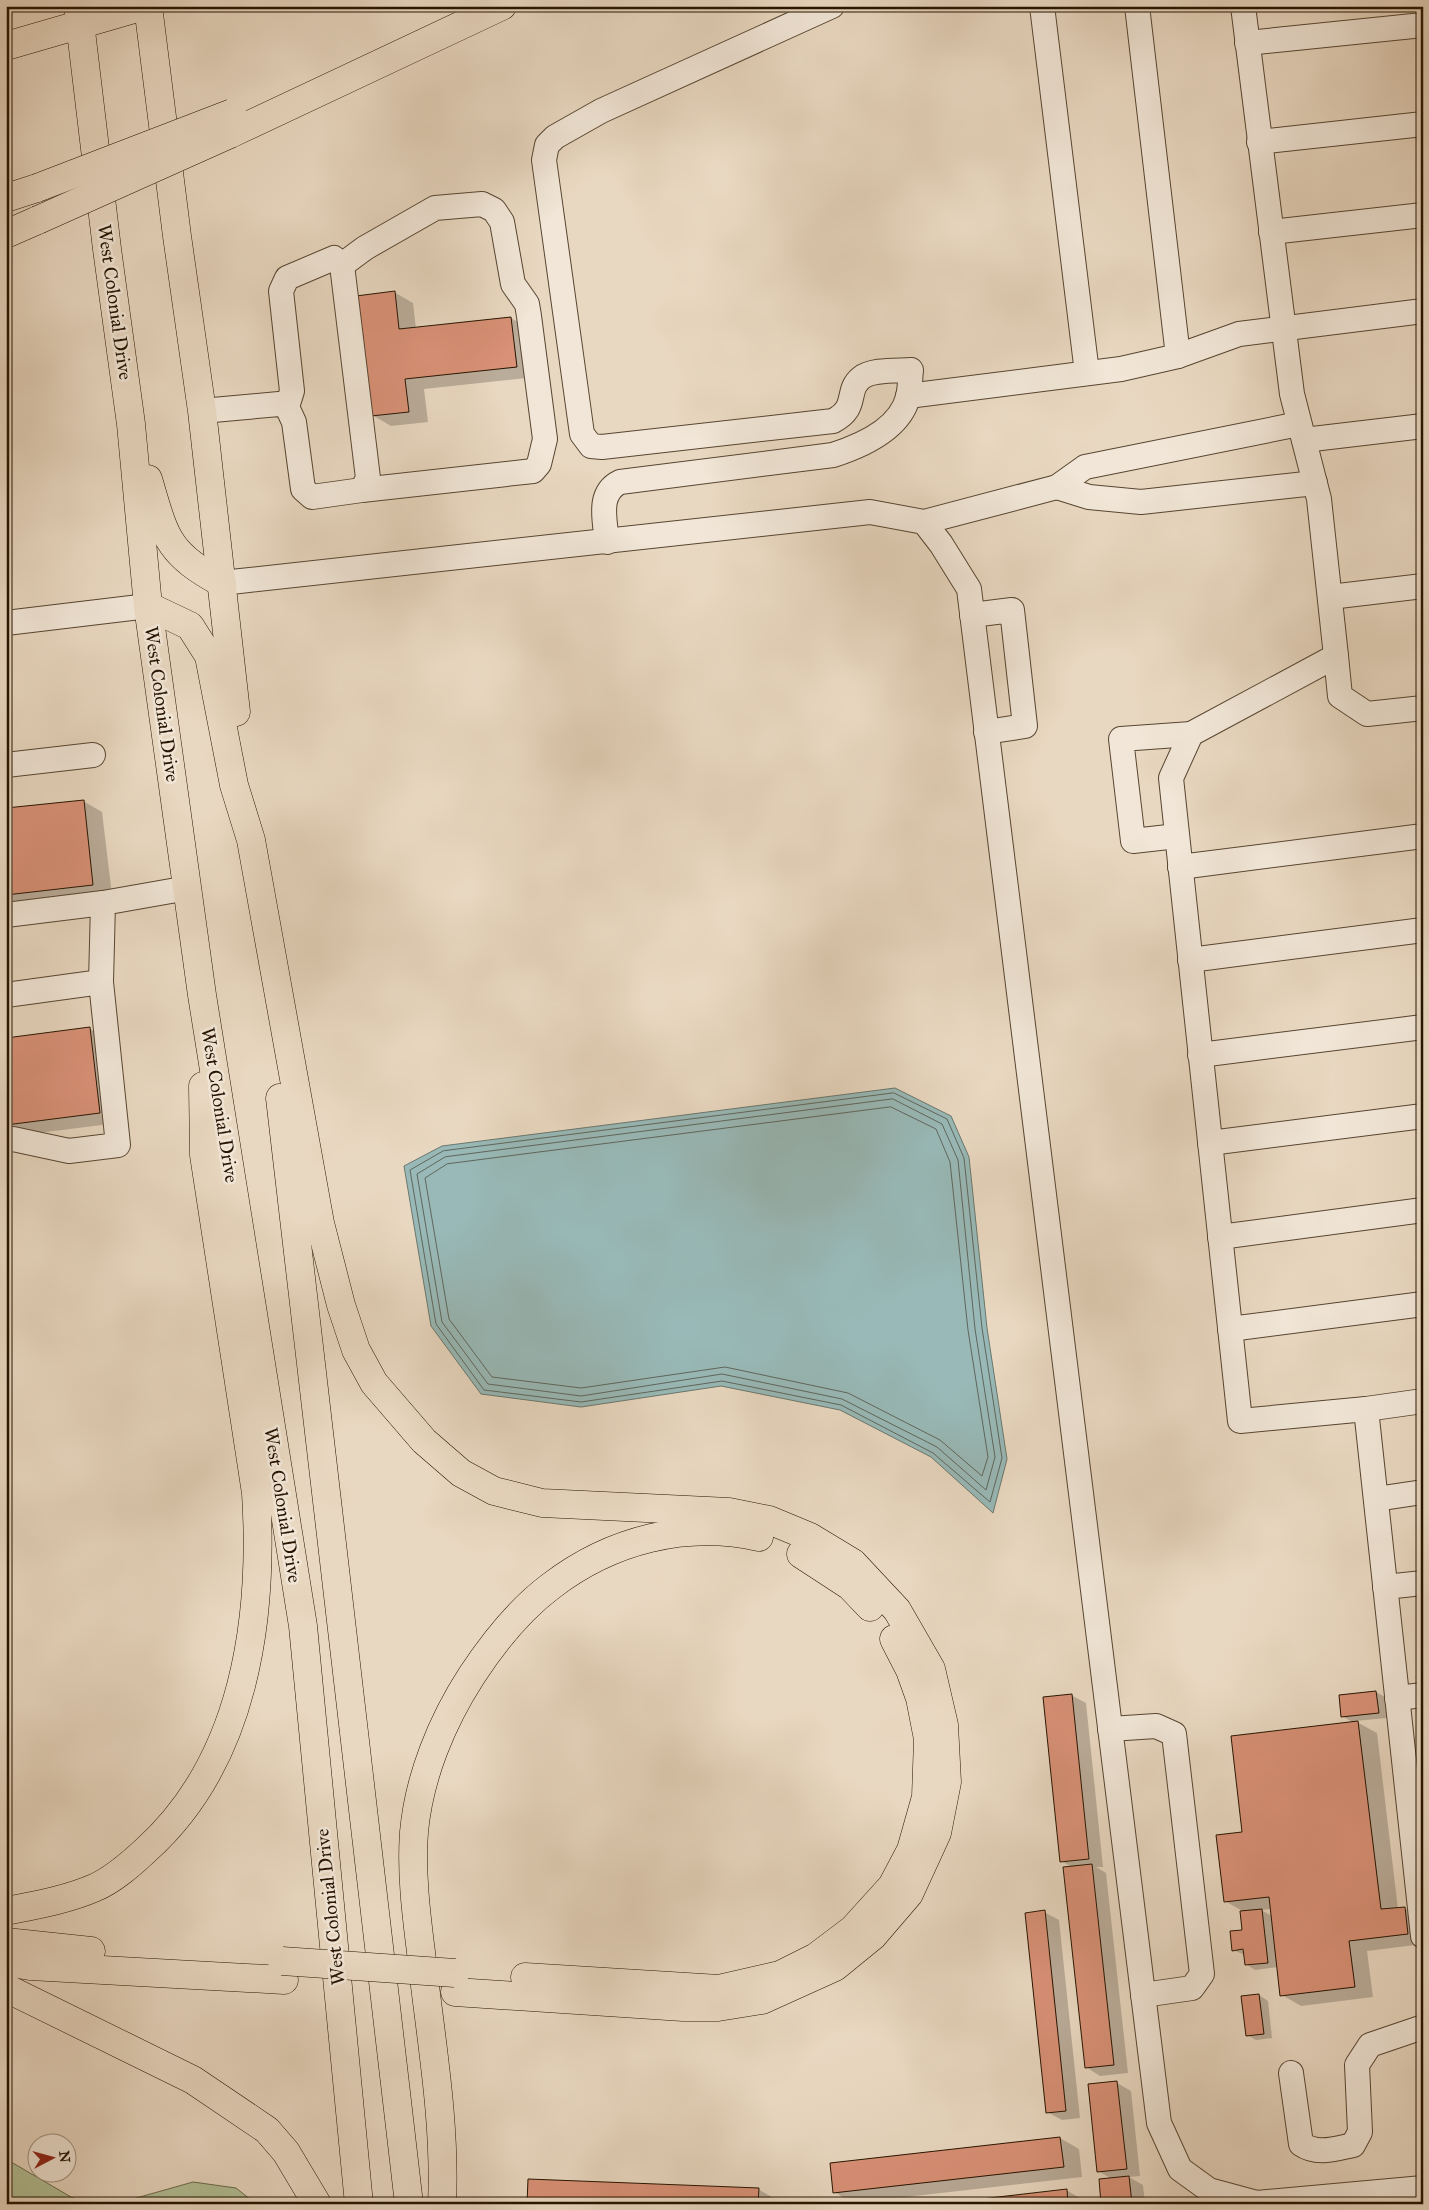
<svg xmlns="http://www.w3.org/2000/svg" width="1429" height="2210" font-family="'IM FELL Great Primer',serif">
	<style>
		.green { fill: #b2c096; stroke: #6c6a4c }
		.water { fill: #98b9b7; stroke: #6a776e }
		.shadow { fill: #0003; fill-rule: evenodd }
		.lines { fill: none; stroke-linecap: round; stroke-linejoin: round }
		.shore { stroke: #5f665c; stroke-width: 1 }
		.building { fill: #d99177; stroke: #261401 }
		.minor-casing { stroke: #574531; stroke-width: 26 }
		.highway-casing { stroke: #261401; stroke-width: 29 }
		.minor { stroke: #f1e6d7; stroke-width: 24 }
		.highway { stroke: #e9d8c1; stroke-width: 28 }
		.highway-bridge-casing { stroke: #261401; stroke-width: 29; stroke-linecap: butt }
		.highway-bridge { stroke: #e9d8c1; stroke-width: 28 }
		.labels { text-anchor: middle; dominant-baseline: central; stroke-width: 5; stroke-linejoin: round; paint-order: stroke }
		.street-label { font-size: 19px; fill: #261401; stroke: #f1e6d7 }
	</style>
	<rect width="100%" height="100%" fill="#e9d8c1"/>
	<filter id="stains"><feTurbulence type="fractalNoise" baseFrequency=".004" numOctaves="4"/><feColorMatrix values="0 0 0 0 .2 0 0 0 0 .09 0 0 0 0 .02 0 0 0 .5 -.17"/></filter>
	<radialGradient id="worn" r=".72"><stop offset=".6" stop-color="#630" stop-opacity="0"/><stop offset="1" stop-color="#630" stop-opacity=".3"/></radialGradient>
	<g class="green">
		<path d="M6,2159L71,2197L92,2204H6Z"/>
		<path d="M193,2182L236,2188L256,2204H115Z"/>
	</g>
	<path class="water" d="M895,1088L951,1116L969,1157L987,1328L1007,1459L993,1513L931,1457L840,1410L721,1386L581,1407L481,1394L431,1326L404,1166L442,1146Z"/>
	<g class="shadow">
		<path d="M394,292L413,303L416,329L511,318L530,329L536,377L424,389L428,422L391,426L372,415L363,329L360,328Z"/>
		<path d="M83,801L102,812L112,895L6,907V810Z"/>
		<path d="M90,1029L109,1040L118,1123L6,1137V1039Z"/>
		<path d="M1376,1692L1385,1697L1387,1718L1355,1721L1377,1733L1398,1909L1404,1908L1423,1919V1944L1367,1951L1373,1997L1301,2006L1282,1995L1278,1967L1255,1970L1246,1964L1245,1955L1233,1950L1244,1931V1912L1225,1901L1243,1833L1354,1723L1342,1716ZM1271,1909L1272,1916L1261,1910Z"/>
		<path d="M1071,1695L1086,1703L1103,1867H1096L1106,1873L1128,2073L1100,2076L1086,2067L1072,1867L1061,1861Z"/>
		<path d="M1044,1912L1059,1920L1080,2118L1062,2120L1047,2112Z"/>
		<path d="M1259,1995L1268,2001L1272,2038L1256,2040L1247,2035L1243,1997Z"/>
		<path d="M1117,2083L1131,2091L1140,2176L1129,2177L1143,2185L1145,2204H1103L1112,2179L1098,2171Z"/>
		<path d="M1060,2138L1079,2149L1082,2177L853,2203L834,2192Z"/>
		<path d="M758,2189L777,2200V2204H528Z"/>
		<path d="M1066,2190L1085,2201L1086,2204H949Z"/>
	</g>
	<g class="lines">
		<g class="shore">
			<path d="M894,1093L947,1119L964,1158L982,1328L1002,1458L990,1502L933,1453L841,1405L722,1381L581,1402L484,1390L436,1324L410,1170L443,1151Z"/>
			<path d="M893,1099L942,1124L958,1160L975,1329L995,1457L986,1490L937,1447L842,1399L722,1374L581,1396L488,1384L442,1322L417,1174L445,1157Z"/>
			<path d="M891,1107L936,1129L950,1162L968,1330L988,1457L982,1476L940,1440L848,1393L725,1367L581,1388L492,1377L449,1319L425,1178L447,1164Z"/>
		</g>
	</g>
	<g class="building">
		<path d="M395,291L399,329L511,317L517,367L405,379L409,412L371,416L362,328H359L356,296Z"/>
		<path d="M84,800L93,885L6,895V808Z"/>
		<path d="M90,1027L100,1113L6,1125V1038Z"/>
		<path d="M1376,1691L1379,1713L1341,1717L1339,1695Z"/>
		<path d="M1072,1694L1089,1859L1060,1862L1043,1697Z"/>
		<path d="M1358,1721L1381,1909L1405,1907L1408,1934L1349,1941L1355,1987L1280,1996L1269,1897L1224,1902L1216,1835L1242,1832L1231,1736Z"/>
		<path d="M1092,1864L1114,2065L1085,2068L1063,1867Z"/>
		<path d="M1262,1909L1268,1963L1245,1965L1243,1949L1232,1951L1230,1931L1242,1930L1240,1911Z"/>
		<path d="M1045,1910L1066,2111L1046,2113L1025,1913Z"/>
		<path d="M1259,1994L1264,2034L1246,2036L1241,1996Z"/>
		<path d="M1117,2081L1127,2169L1097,2172L1088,2084Z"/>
		<path d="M1060,2137L1064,2167L833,2193L830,2163Z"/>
		<path d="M1129,2176L1132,2204H1101L1099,2179Z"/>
		<path d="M528,2179L759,2188L758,2204H527Z"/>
		<path d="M1067,2189L1068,2204H938Z"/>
	</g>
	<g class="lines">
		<defs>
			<g id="minor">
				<path d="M1042,6L1087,373"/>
				<path d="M1137,6L1178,356"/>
				<path d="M1243,6L1292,394L1319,499L1336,656L1191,734L1171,778L1240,1421L1366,1409L1423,1936"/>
				<path d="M1247,43L1423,25"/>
				<path d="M1259,142L1423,124"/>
				<path d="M1271,232L1423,215"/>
				<path d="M342,265L365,248L435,208L482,204L494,210L502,222L513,284L527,304L529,316L545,439L539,464L533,471L362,490"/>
				<path d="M908,396L1121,369L1178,356L1239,334L1423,311"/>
				<path d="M202,411L279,404L287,407L294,422L303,489L312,497L362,490L368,478L342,265L334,258L287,278L281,291L292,391L287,407"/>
				<path d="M1299,424L1085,467L1057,487L1089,497L1141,502L1315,483"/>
				<path d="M1304,440L1423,426"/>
				<path d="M924,522L1057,487"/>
				<path d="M607,542C605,520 597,493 620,482L833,455C861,446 900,429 908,397C910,389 910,379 911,370C897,371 872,369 861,378C845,391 859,408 833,421L602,447L591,446L582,434L544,160L547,145L555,137L601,111L832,6"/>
				<path d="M222,583L870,512L924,522L941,544L969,589L1159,2123L1180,2169L1209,2190L1257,2203L1423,2188"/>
				<path d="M1330,597L1423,586"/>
				<path d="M972,615L1012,610L1025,726L986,732"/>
				<path d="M6,623L148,606"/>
				<path d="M1336,656L1340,696L1367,714L1423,708"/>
				<path d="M6,765L93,755"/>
				<path d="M1177,836L1133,841L1121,739L1191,734"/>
				<path d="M1180,867L1423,836"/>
				<path d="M6,915L103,903"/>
				<path d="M1190,960L1423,930"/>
				<path d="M101,982L103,903L188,888"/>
				<path d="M6,995L101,982L118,1145L69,1151L13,1139L6,1140"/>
				<path d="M1200,1055L1423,1027"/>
				<path d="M1210,1143L1423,1116"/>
				<path d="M1220,1237L1423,1210"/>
				<path d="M1230,1329L1423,1304"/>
				<path d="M1366,1409L1423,1401"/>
				<path d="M1376,1499L1423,1492"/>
				<path d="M1385,1587L1423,1583"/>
				<path d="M1397,1698L1423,1695"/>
				<path d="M1110,1729L1156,1726L1174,1734L1202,1974L1192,1988L1143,1995"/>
				<path d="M1291,2073L1301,2144C1317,2155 1334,2149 1353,2145L1360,2132L1357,2065L1370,2045L1423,2027"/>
			</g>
			<g id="highway">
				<path d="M78,6L107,249L131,424L148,606L202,995L303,1626L359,2204"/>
				<path d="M148,6L177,236L202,411L236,712"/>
				<path d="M6,46L144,6"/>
				<path d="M230,134L502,6"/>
				<path d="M6,198L37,188"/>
				<path d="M6,234L38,220"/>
				<path d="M148,479C165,536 166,553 222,583"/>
				<path d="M148,606L190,626L209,656L234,785L251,840L320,1223L341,1305L356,1350L374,1383L424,1441L461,1473L494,1491L542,1503L729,1512L769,1520L810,1537L853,1563L897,1610L931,1669L944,1725L947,1782L937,1833L909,1894L873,1936L835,1967L762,2000L718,2007H683L455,1992"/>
				<path d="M280,1098L409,2204"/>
				<path d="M801,1554L850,1586L870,1607"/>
				<path d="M6,1911C36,1905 66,1900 94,1888C113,1880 131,1864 146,1850C245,1761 264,1619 256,1493L204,1155L203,1086"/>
				<path d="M6,1942L91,1951"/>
				<path d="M6,1962L30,1966L284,1980"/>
				<path d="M525,1977L719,1989L780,1975L816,1957L853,1929L892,1886L911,1850L926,1797L928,1739L920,1698L910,1670L894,1639"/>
				<path d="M6,1988L193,2080L267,2130L286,2152L317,2204"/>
				<path d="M442,2204C446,2120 430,2035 421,1952C416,1913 411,1871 414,1832C419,1777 442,1721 472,1675C493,1643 519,1610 551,1586C611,1540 685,1521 759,1537"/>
			</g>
		</defs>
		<use href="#minor" class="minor-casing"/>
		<use href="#highway" class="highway-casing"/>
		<use href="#minor" class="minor"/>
		<use href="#highway" class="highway"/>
		<defs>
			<g id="highway-bridge">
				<path d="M37,188L232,113"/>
				<path d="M38,220L230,134"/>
				<path d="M282,1961L455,1973"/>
			</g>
		</defs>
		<use href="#highway-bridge" class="highway-bridge-casing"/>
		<use href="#highway-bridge" class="highway-bridge"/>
	</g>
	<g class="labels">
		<g class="street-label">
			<text transform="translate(115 302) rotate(82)">West Colonial Drive</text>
			<text transform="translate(162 704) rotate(82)">West Colonial Drive</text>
			<text transform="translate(220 1105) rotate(81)">West Colonial Drive</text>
			<text transform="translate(283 1505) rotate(81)">West Colonial Drive</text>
			<text transform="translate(330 1907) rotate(-96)">West Colonial Drive</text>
		</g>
	</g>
	<rect width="1429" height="2210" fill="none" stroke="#e9d8c1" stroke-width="25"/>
	<rect x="8" y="8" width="1414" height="2195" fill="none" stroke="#261401" stroke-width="2.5"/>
	<rect x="12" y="12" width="1404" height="2185" fill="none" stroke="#261401"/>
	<g transform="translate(52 2158) rotate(84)"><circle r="24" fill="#f1e6d7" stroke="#a09281"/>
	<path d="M0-4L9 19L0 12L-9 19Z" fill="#8f2418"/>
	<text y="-8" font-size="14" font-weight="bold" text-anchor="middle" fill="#261401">N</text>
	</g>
	<rect width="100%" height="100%" filter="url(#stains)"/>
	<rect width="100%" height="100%" fill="url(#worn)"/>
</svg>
